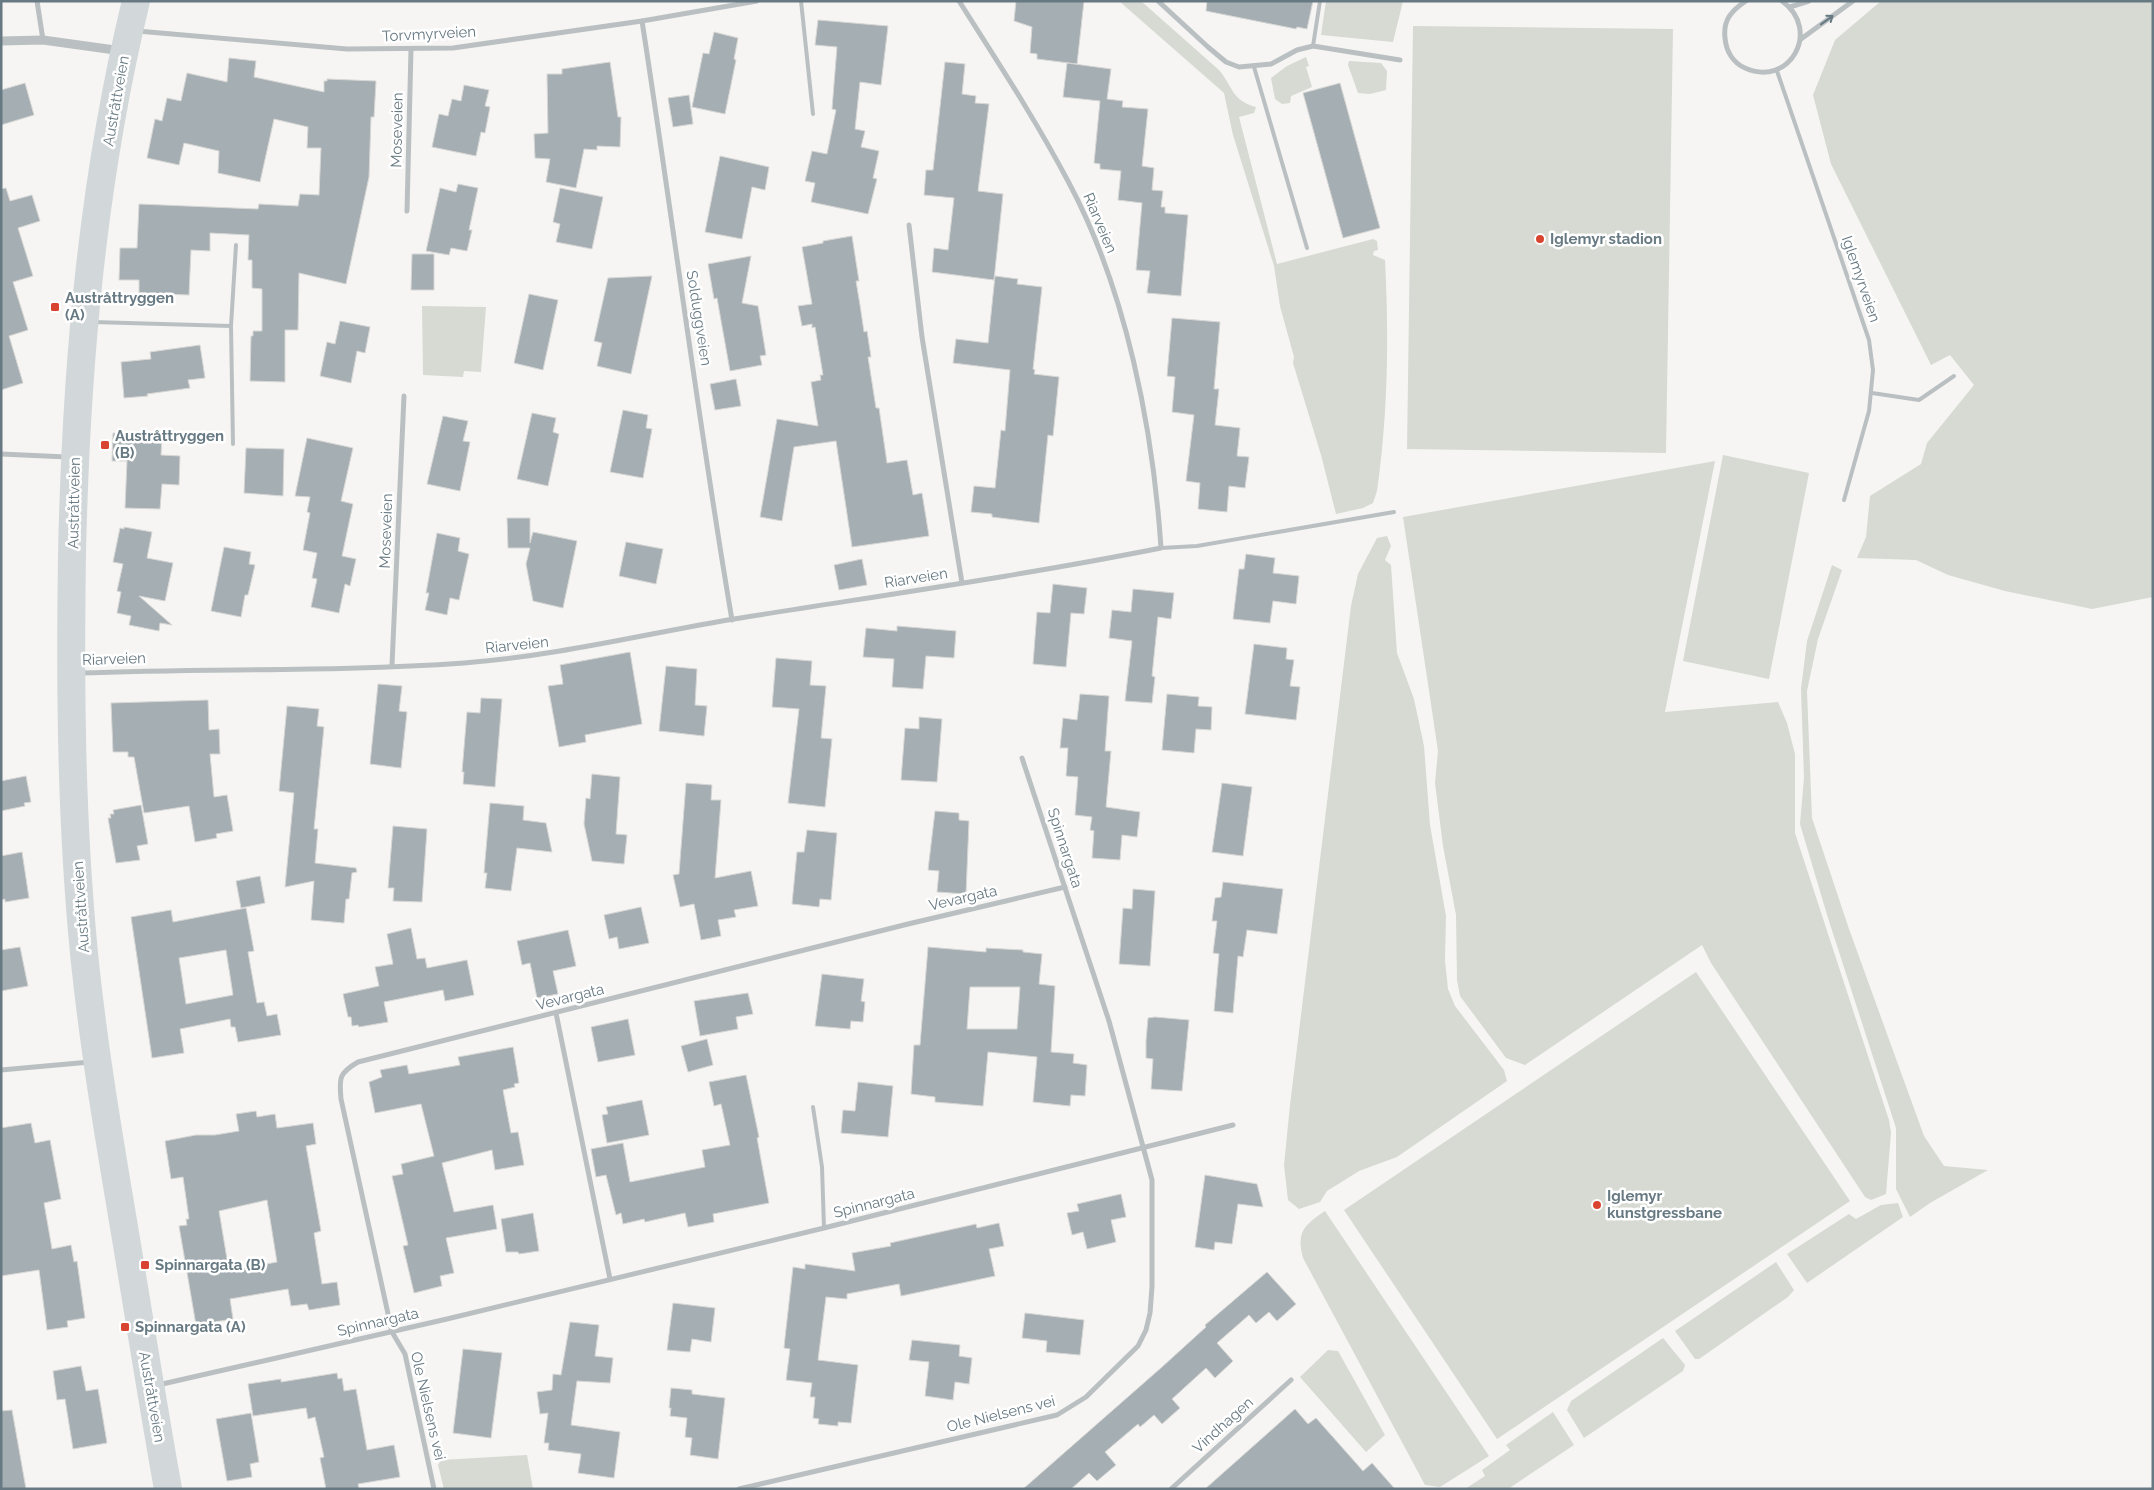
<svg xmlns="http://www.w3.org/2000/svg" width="2154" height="1490" font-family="Raleway,sans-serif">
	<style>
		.green { fill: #d6dad2 }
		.building { fill: #a5aeb2; stroke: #d7d7d5; fill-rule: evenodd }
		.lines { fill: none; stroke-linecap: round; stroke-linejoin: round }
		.service { stroke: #bac0c2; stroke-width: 4 }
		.minor { stroke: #bac0c2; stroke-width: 5 }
		.tertiary { stroke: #bac0c2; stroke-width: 9 }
		.secondary { stroke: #d2d8da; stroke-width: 28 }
		.oneway { stroke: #677982 }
		.poi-dot { fill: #d94430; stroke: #fff; stroke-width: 2 }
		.labels { text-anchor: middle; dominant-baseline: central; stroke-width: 5; stroke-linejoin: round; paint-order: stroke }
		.street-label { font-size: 15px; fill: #677982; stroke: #fff }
		.poi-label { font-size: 15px; font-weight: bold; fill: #677982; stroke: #fff; text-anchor: start }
	</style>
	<rect width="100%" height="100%" fill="#f6f5f3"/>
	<g class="green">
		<path d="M1119,1H1141L1219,70C1234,88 1231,100 1256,107L1254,113L1239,117L1277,264L1373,239L1377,241L1378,250L1374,251L1373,255L1385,260C1389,338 1388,414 1377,491L1373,503L1363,508L1336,514L1321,455L1293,363L1294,357L1280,306L1274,266L1233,135L1224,93Z"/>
		<path d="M1326,1H1403L1393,42L1321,35Z"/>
		<path d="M1881,1H2153V597L2092,609L2005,591L1948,575L1916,560L1857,558L1866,537L1870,496L1921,464L1927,443L1974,385L1950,355L1931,365L1831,164L1813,95L1835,40Z"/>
		<path d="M1413,26L1673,29L1666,453L1407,449Z"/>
		<path d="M1306,57L1309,66L1306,67L1312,87L1291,96L1290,103L1282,104L1275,99L1271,78L1287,66Z"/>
		<path d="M1349,61L1381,63L1387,71L1386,90L1370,94L1358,93L1348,65Z"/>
		<path d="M422,306L486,307L481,372L464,371L463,377L423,375Z"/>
		<path d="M1723,455L1809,473L1769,679L1683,661Z"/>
		<path d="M1715,461L1665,712L1778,702L1787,723L1795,754V833L1889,1120L1891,1133L1886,1194L1871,1200L1865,1197L1711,963L1702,945L1525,1065L1506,1058L1460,996L1457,980L1456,915L1443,846L1435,783L1438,751L1403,517Z"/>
		<path d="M1387,536L1391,546L1385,560L1391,565L1397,653L1414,699L1424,746L1430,825L1446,916L1445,961L1448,989L1455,1006L1504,1070L1507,1081L1397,1157L1359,1171L1327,1191L1320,1202L1299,1209L1288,1200L1284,1165L1290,1105L1351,606L1358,574L1377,538Z"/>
		<path d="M1832,565L1842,570L1818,639L1807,691L1812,818L1849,929L1924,1136L1944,1166L1988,1170L1930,1203L1910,1217L1896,1189V1128L1828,918L1800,824L1804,778L1801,689L1807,641Z"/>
		<path d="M1696,972L1850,1201L1497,1439L1344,1210Z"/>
		<path d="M1898,1203L1903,1217L1807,1283L1787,1254L1849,1214L1856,1219L1881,1205Z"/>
		<path d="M1325,1211L1489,1456L1440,1487L1425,1485L1303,1258C1296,1232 1304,1225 1325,1211Z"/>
		<path d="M1776,1262L1794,1290L1788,1297L1699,1359H1695L1675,1331Z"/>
		<path d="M1663,1338L1685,1365L1683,1371L1584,1438L1567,1410L1571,1401Z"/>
		<path d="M1328,1350L1338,1351L1385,1435L1366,1452L1300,1377Z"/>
		<path d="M1553,1412L1574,1445L1508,1489H1465L1485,1476L1482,1470L1510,1450L1506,1445Z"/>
		<path d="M527,1455L533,1489H444L438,1465L441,1460Z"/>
	</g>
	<g class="building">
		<path d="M1016,1H1084L1077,64L1037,59V54L1030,53L1032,27L1014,21Z"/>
		<path d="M1207,1H1313L1307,29L1297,27L1296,29L1206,11Z"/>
		<path d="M818,20L888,26L881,85L860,82L855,129L865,131L861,147L879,151L873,178L877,179L868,214L811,202L815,183L805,181L812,151L827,154L836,110L832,109L837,47L815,45Z"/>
		<path d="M714,32L738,38L734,59L736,60L725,114L692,107L703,53L709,54Z"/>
		<path d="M229,58L256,61L254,77L324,92V81H327V79L376,81L374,117H371L369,177L346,284L299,273L298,330H285V382L250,381L251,336H253V331H262V289L252,288V260H248L249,235L210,233V251L191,250L189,295L139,293V280H119L120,248H137L139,204L258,209L259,204L298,206L300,194L319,195L321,148H307L308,127L274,119L260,182L218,173L219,151L184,143L179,165L147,158L155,119L162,121L167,98L181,101L187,73L227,82Z"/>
		<path d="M610,62L618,117H621L620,147L597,146V150L584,149L576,188L546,182L550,159L535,158L534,134L548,133L547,74H562V69Z"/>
		<path d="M945,62L965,64L962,94L976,96L975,103L989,104L978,191L1003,194L994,280L932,272L934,248L948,250L954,198L924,195L926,170H933Z"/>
		<path d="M1067,63L1111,69L1107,99L1123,101L1122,107L1148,109L1142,166L1154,168L1152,190L1163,191L1161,207H1165V213L1188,215L1181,296L1147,293L1150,271L1136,270L1142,203L1118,200L1121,171L1100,169V164L1094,163L1100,101L1063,97Z"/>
		<path d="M25,83L34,115L1,125V90Z"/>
		<path d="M1340,83L1380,228L1343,238L1303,93Z"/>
		<path d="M464,85L489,90L485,106L490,107L485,133L481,132L476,156L432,147L439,114L448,116L452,99L461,101Z"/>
		<path d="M689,95L693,124L673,127L668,98Z"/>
		<path d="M720,156L769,167L765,190L752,187L742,239L705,232Z"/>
		<path d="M458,184L478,188L469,230H472L467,251L451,248L449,255L426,251L440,188L456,192Z"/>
		<path d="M6,188L10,201L32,195L40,221L18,228L33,276L13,282L28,330L9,336L23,383L1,390V189Z"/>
		<path d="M560,188L603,197L592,249L556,242L560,224L553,222Z"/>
		<path d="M852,236L859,281H856L860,305L864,332L867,331L871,357H868L876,408H879L887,463L907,460L913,495L922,493L929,536L852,547L836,441L794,447L782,521L760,517L777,419L818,426L811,382L821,380L820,375H823L815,327L812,328V324L802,326L798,306L812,304L802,247L823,243V241Z"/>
		<path d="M412,254H434V290H411Z"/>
		<path d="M751,256L742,303L758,306L766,355L760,356L762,365L730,371L717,298L714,299L708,264Z"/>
		<path d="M652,276L631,374L597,366L602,343L594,341L608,278Z"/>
		<path d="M995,276L1018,279L1017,284L1042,287L1033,369L1035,370L1034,374L1059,377L1053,436L1048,435L1039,523L992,517V514L971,512L974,486L995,488L1001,430L1005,431L1010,370L953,363L956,339L988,343Z"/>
		<path d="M529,294L558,300L543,370L514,363Z"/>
		<path d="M1172,318L1220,322L1214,389H1219L1215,425L1240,428L1237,456L1249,457L1245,488L1229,486L1227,512L1198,509L1200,483L1186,481L1194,415L1172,412L1175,377L1167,376Z"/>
		<path d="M340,321L370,327L365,353L357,351L351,383L320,376L327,342L335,344Z"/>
		<path d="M200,345L205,378L188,380L190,388L147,394L148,396L124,398L121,362L151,359L150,352Z"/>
		<path d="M736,379L741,406L715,410L710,384Z"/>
		<path d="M623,410L648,415L646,428L652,429L643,478L610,472Z"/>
		<path d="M532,413L556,418L553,432L559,434L548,486L517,479Z"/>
		<path d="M443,416L468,421L463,441L470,442L460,491L427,484Z"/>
		<path d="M113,433L162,435L161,455L180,456L179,485L162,484L160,509L125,508L127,461H112Z"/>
		<path d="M307,438L353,448L341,501L353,504L342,556L356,559L350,586L345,584L339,613L311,607L317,579L312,578L317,553L303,550L310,513L307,512L310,497L295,496Z"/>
		<path d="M246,448L284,449L283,496L244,493Z"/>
		<path d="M507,518H530V543L533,532L577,541L563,608L533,601L526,564L530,548H508Z"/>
		<path d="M124,527L152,532L147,558L173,563L165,601L139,596L172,625L160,623L159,631L129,625L131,616L117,613L121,592L117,591L123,564L113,562L120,528L124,529Z"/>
		<path d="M437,533L460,538L458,551L469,554L459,600L450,598L447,615L425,610L429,593H426Z"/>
		<path d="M626,542L663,549L656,584L619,576Z"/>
		<path d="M224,547L251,552L249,564L255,565L248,595H245L241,617L211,611Z"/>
		<path d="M1246,554L1275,558L1273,573L1299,576L1296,604L1273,601L1270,623L1233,619L1239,569H1244Z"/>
		<path d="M862,559L867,585L839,590L834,565Z"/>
		<path d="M1053,584L1087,588L1084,614L1071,613L1066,667L1033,664L1037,612L1050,613Z"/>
		<path d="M1133,589L1174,593L1171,619L1158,617L1152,676L1155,677L1152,703L1125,701L1132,641L1109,638L1112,610L1131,612Z"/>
		<path d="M897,626L956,631L954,658L926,656L923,689L892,687L894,659L863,657L866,628L897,631Z"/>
		<path d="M1254,644L1287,648L1286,659L1294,660L1290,686L1300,687L1296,720L1245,714Z"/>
		<path d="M630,652L642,724L585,735L586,742L559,747L548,686L563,684L560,665Z"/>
		<path d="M776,658L812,661L810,685L826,686L821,738L832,739L825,807L788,803L799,709L772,707Z"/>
		<path d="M666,666L697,669L695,705L707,706L704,736L659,731Z"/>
		<path d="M378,684L402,686L399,711L407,712L401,768L370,764Z"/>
		<path d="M1080,694L1109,696L1105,751H1111L1106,807L1140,812L1137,837L1122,835L1120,860L1092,858L1094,831L1090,830L1092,817L1075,815L1078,777L1066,776L1068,748H1060L1063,718L1077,720Z"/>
		<path d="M1167,694L1199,697L1198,706L1212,707L1211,730L1196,729L1194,753L1162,750Z"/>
		<path d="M481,698L502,699L495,787L463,784L464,772H462L467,712L480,713Z"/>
		<path d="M208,700L209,730L219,729L220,754H210L214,797L227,795L233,831L216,834L217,838L195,842L189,806L144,813L134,757H128V752H113L111,703Z"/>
		<path d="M287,706L319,709L317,726L324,727L314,829H318L315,863L356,868L357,872L352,873L349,899H346L344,923L311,920L314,881L285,887L294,793L279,791Z"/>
		<path d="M919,717L942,719L937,782L901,780L905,728L919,729Z"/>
		<path d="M592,774L620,777L616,834L627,835L624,864L592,861L584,824L586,798L590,799Z"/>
		<path d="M26,776L31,802L24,803L25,806L1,811V781Z"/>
		<path d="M686,783L712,785L711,800H721L715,878L751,871L758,906L734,910L736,917L718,920L721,936L701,940L694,904L680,907L673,875L679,874Z"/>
		<path d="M1222,783L1252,787L1243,856L1212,852Z"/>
		<path d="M490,803L524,806L523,820L546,823L552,852L517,848L511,891L485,888L487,873H484Z"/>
		<path d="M141,805L148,844L137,846L140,860L116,863L108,818H111L110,814H114L113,810Z"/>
		<path d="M935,811L959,813V820L969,821L966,894L937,892L939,871L928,870Z"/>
		<path d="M393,826L427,829L422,902L393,901L394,888H388Z"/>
		<path d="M807,830L837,833L831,900L820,899L819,907L792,904L797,852H804Z"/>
		<path d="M22,852L29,898L5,902V899L1,900V856Z"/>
		<path d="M260,876L265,903L241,908L236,881Z"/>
		<path d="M1223,882L1283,889L1277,934L1247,930L1243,957L1238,956L1233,1013L1214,1011L1219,954L1213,953L1217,921H1212L1215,898L1221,897Z"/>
		<path d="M1133,889L1155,891L1150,966L1119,964L1123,908L1132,909Z"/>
		<path d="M641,907L649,943L619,949L617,937L609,939L604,915Z"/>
		<path d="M246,908L254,951L248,952L257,1003L264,1002L267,1016L277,1014L281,1035L238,1042L235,1027H231L230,1019L180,1029L184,1053L152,1058L131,917L171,910L173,922ZM226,950L233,995L186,1004L179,958Z"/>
		<path d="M411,928L417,959L425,958L427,968L467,960L474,995L445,1001L443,990L384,1002L388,1022L359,1027L358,1025L352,1026L351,1017H348L343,994L379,986L375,967L393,964L387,934Z"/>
		<path d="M568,930L576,966L553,971L558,994L537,998L530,963L522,965L517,941Z"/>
		<path d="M20,947L28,986L1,991V950Z"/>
		<path d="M928,947L986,952V948L1023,950V952L1042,954L1039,984L1055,986L1051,1052L1074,1054L1073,1063L1087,1065L1085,1096L1071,1095L1070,1106L1033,1102L1037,1057L988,1052L983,1106L935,1102V1097L911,1094L914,1045H920ZM970,987H1020L1017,1029H967Z"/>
		<path d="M822,974L864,979L861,1001L865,1002L863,1022L851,1021L850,1029L815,1026Z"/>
		<path d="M748,993L753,1014L736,1017L738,1029L700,1036L694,1001Z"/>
		<path d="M1155,1017L1189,1020L1182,1091L1151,1089L1153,1059L1146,1058V1041L1148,1018Z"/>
		<path d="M628,1019L635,1055L598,1062L591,1027Z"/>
		<path d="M707,1039L713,1065L688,1072L681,1046Z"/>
		<path d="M513,1047L519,1083L514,1084L515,1087L503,1090L511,1133L518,1132L524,1165L495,1170L492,1150L442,1163L454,1212L493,1205L497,1229L446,1238L454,1273L440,1276L442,1286L414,1293L403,1246L408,1245L392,1176L403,1174L401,1164L434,1156L421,1104L375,1113L369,1082L382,1077L380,1070L407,1065L409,1074L460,1065L458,1057Z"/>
		<path d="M746,1075L759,1137L757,1138L769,1203L713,1214L714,1222L688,1227L685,1213L645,1222L644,1219L623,1224L621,1213L616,1215L606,1175L596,1177L591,1149L623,1143L630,1182L705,1167L702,1150L730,1145L721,1104L714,1106L709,1082Z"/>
		<path d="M858,1082L893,1086L888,1137L841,1133L843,1110L855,1111Z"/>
		<path d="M642,1100L649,1135L607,1143L602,1115L608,1114L606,1107Z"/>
		<path d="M256,1111L257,1117L275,1114L277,1128L313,1123L316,1144L306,1146L321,1231L314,1233L322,1284L337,1282L340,1305L309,1310L307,1304L291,1306L288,1289L230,1299L233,1319L196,1325L179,1226L187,1225L186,1219H189L183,1177L171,1179L165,1141L196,1135H215L239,1131L236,1114ZM267,1200L277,1262L229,1271L219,1211Z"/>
		<path d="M31,1123L35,1143L50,1140L61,1199L44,1203L52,1249L71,1245L74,1262L77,1261L85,1318L67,1321L68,1327L47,1330L39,1270L1,1276V1128Z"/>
		<path d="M1205,1175L1257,1184L1263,1207L1238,1204L1232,1244L1215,1242L1214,1250L1195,1247Z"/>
		<path d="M1121,1194L1126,1217L1111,1220L1116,1242L1087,1249L1083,1232L1072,1235L1067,1213L1079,1211L1077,1204Z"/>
		<path d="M533,1213L539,1251L519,1254L518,1252H506L501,1219Z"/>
		<path d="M999,1223L1004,1246L989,1249L995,1276L901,1296L899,1284L847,1294V1299L826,1297L818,1360L858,1365L851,1423L838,1422V1426L818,1424L819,1419L813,1418L815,1397H810L812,1383L786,1380L790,1349L784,1348L785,1338L793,1267L805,1269V1264L855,1271L852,1253L891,1246L890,1243L976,1224L977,1228Z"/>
		<path d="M1267,1272L1296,1304L1277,1321L1269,1312L1256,1323L1249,1315L1217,1343L1233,1361L1215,1378L1206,1368L1172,1399L1180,1408L1162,1424L1154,1415L1140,1427L1138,1424L1105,1452L1116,1465L1097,1481L1089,1473L1071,1489H1023L1162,1367L1206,1327L1205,1325Z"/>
		<path d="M673,1303L715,1308L711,1342L692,1339L690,1352L667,1350Z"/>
		<path d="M1025,1313L1084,1320L1080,1355L1046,1352L1047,1341L1022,1338Z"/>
		<path d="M570,1322L599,1325L595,1356L613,1358L610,1383L577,1381L571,1425L620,1432L614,1478L578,1473L581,1454L548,1450L549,1443H544L548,1413L540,1414L537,1392L552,1390L553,1374L561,1375Z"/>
		<path d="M912,1340L960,1345L959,1356L972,1358L969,1384L955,1382L953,1400L925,1396L929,1362L909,1360Z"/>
		<path d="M463,1349L502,1353L491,1438L453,1433Z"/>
		<path d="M81,1366L86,1391L98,1389L107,1443L73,1449L65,1399L57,1400L53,1371Z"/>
		<path d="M337,1373L338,1379L342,1378L344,1391L356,1389L367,1450L394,1445L400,1477L358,1484L359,1489H326L320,1458L324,1457L315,1417L308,1419L306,1408L253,1416L248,1384L281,1379V1382Z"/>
		<path d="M671,1388L692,1390V1394L725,1398L718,1459L690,1455L692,1438L685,1437L687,1418L670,1416L671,1408H669Z"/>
		<path d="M1295,1409L1308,1424L1316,1418L1363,1471L1372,1463L1395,1489H1205Z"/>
		<path d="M12,1410L26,1489H1V1411Z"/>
		<path d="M251,1413L259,1462L250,1464L252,1477L227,1481L216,1419Z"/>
	</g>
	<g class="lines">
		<g class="service">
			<path d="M801,1L813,114"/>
			<path d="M1313,46L1320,1"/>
			<path d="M1254,67L1307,248"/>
			<path d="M1777,71L1869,340L1873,370L1869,411L1844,500"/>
			<path d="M93,322L231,326L233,444"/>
			<path d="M231,326L236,245"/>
			<path d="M1872,393L1919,400L1954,376"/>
			<path d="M1161,548L1197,546L1394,512"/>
			<path d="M813,1107L822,1167L824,1228"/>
		</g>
		<g class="minor">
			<path d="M37,1L43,40"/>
			<path d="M1158,1L1208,47L1226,62L1239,67L1271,64L1297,50L1313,46L1400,60"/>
			<path d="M1746,1C1731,11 1723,20 1725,38C1726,51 1733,63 1745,68C1790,88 1822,30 1782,1"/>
			<path d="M1790,7L1809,1"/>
			<path d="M642,21C673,220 698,421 732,620"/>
			<path d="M137,31L347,49L453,48L642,21L757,1"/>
			<path d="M1801,39L1853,1"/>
			<path d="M407,211L411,49"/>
			<path d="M909,225L922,337L962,583"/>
			<path d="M1,454L67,457"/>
			<path d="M392,665L404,396"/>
			<path d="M80,673C208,668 336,672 464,663C556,656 644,634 734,619C877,596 1020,576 1161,548C1153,428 1126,290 1069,183C1036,120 997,61 959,1"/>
			<path d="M556,1013L610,1279"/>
			<path d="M1,1070L90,1062"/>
			<path d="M158,1385L447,1319L824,1228L1233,1125"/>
			<path d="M434,1489L405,1354L392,1332L341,1099C339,1078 339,1073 358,1062L908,924L1065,887"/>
			<path d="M739,1489L1057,1415L1086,1397L1138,1346L1146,1330L1150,1313L1152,1287V1180L1109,1021L1022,758"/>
			<path d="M1171,1489L1291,1380"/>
		</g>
		<path class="tertiary" d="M1,41L43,40L122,51"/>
		<path class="secondary" d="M136,1C92,182 76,368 72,554C70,687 71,820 84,953C93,1043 108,1132 123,1221C138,1310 152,1400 168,1489"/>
	</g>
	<defs><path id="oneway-shaft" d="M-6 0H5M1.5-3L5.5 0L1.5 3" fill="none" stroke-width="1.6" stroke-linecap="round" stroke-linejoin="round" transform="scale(1.25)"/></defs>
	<use class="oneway" href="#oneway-shaft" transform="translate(1827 20) rotate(-36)"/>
	<g class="poi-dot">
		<circle cx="1540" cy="239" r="5"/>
		<rect x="50" y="302" width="10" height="10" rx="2.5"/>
		<rect x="100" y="440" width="10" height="10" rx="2.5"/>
		<circle cx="1597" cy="1205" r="5"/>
		<rect x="140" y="1260" width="10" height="10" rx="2.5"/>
		<rect x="120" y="1322" width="10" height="10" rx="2.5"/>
	</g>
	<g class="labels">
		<g class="street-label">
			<text transform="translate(429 34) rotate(-3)">Torvmyrveien</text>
			<text transform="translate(116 101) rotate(-80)">Austråttveien</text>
			<text transform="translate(397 130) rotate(-89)">Moseveien</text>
			<text transform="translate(1100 223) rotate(67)">Riarveien</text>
			<text transform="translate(1861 279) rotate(71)">Iglemyrveien</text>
			<text transform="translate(699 318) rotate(81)">Solduggveien</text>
			<text transform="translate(74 503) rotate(-89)">Austråttveien</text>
			<text transform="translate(386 531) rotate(-88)">Moseveien</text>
			<text transform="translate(916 578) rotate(-9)">Riarveien</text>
			<text transform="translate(517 645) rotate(-6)">Riarveien</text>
			<text transform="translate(114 659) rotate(-2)">Riarveien</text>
			<text transform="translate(1065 848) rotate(72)">Spinnargata</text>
			<text transform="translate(963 898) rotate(-13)">Vevargata</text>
			<text transform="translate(81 907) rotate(-94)">Austråttveien</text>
			<text transform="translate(570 997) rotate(-14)">Vevargata</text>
			<text transform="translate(874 1203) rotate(-14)">Spinnargata</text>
			<text transform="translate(378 1322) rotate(-13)">Spinnargata</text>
			<text transform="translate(152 1397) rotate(80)">Austråttveien</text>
			<text transform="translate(428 1406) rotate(77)">Ole Nielsens vei</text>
			<text transform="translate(1001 1414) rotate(-14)">Ole Nielsens vei</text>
			<text transform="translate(1223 1425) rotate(-42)">Vindhagen</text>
		</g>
		<g class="poi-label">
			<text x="1550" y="239">Iglemyr stadion</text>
			<text x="65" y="298">Austråttryggen<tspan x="65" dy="17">(A)</tspan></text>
			<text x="115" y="436">Austråttryggen<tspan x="115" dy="17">(B)</tspan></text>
			<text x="1607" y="1196">Iglemyr<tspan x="1607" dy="17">kunstgressbane</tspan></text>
			<text x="155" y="1265">Spinnargata (B)</text>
			<text x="135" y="1327">Spinnargata (A)</text>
		</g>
	</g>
	<rect width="2154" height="1490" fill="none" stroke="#677982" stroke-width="5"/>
</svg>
